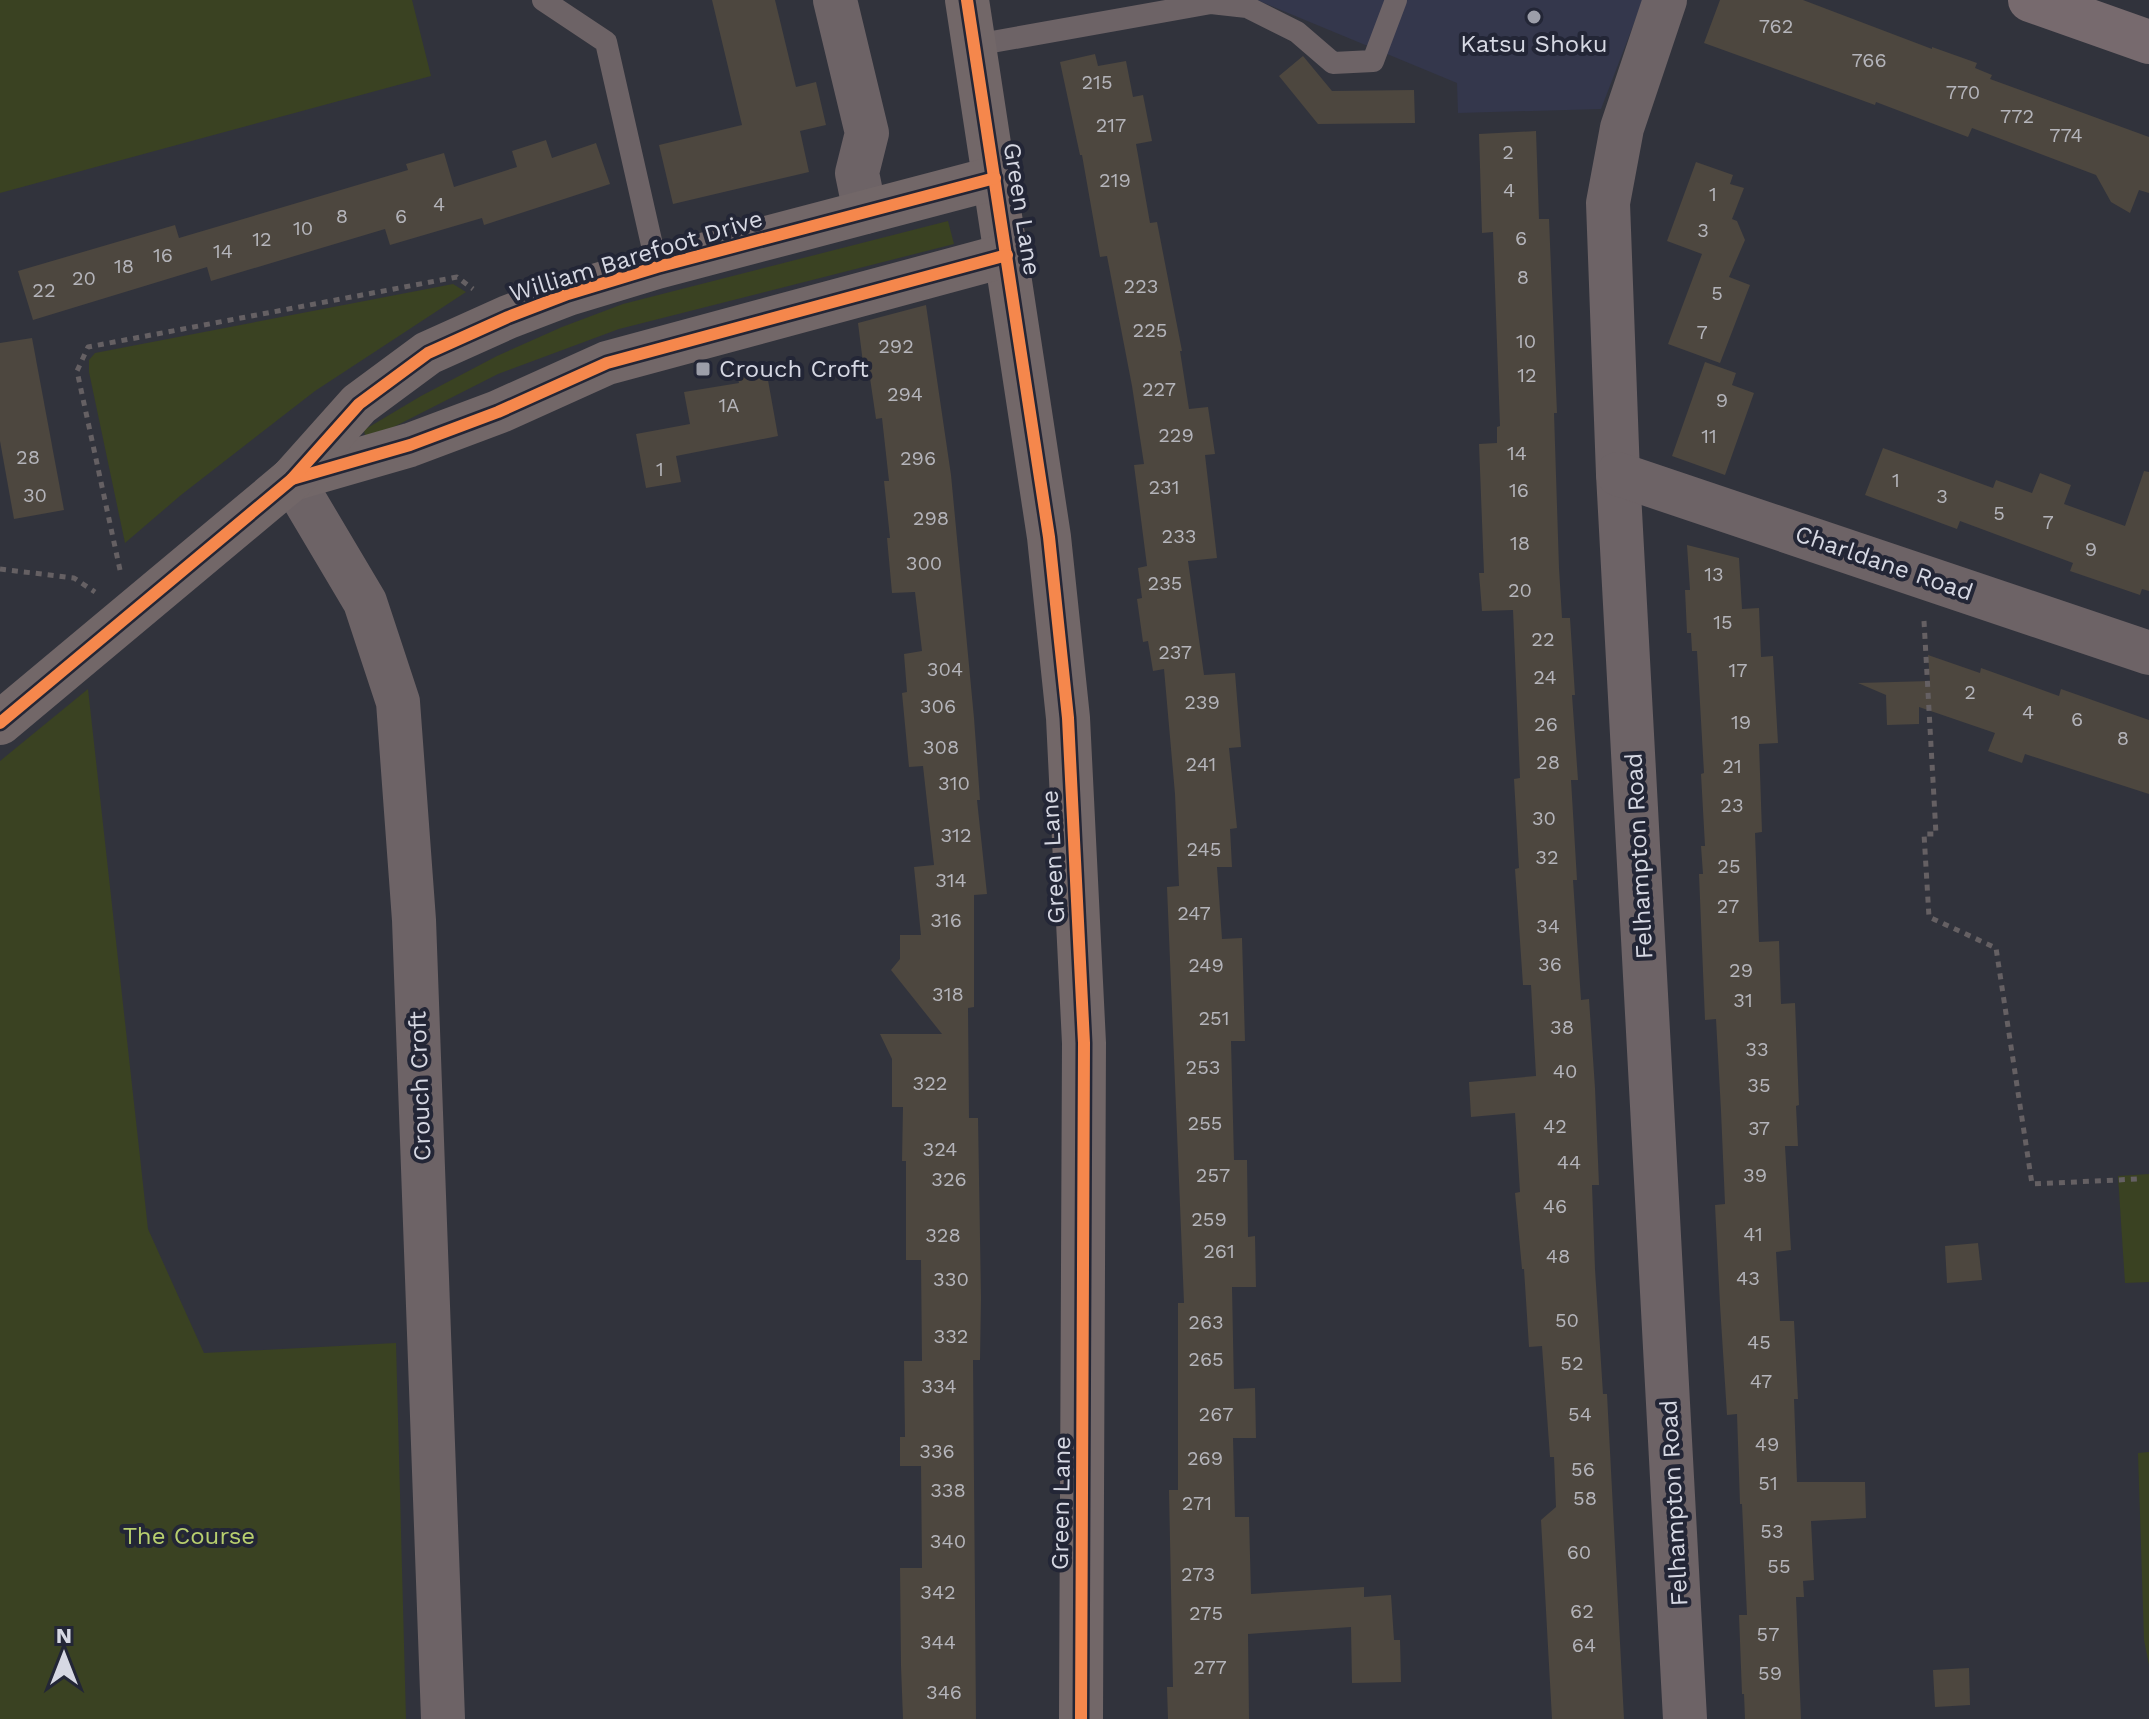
<svg xmlns="http://www.w3.org/2000/svg" width="2149" height="1719" font-family="'Work Sans',sans-serif">
	<style>
		.built { fill: #34374c }
		.green { fill: #3a4222 }
		.building { fill: #4d473f }
		.lines { fill: none; stroke-linecap: round; stroke-linejoin: round }
		.path { stroke: #656063; stroke-width: 5; stroke-dasharray: 6 6; stroke-linecap: butt }
		.lane { stroke: #6d6366; stroke-width: 22 }
		.street { stroke: #6d6366; stroke-width: 44 }
		.secondary { stroke: #726768; stroke-width: 44 }
		.highway { stroke: #776a6e; stroke-width: 44 }
		.cycleway-casing { stroke: #232636; stroke-width: 17 }
		.cycleway { stroke: #f5874c; stroke-width: 12 }
		.poi-dot { fill: #9c9ea9; stroke: #232636; stroke-width: 3 }
		.labels { text-anchor: middle; dominant-baseline: central; stroke-width: 8; stroke-linejoin: round; paint-order: stroke }
		.number-label { font-size: 20px; fill: #b4b4ba }
		.poi-label { font-size: 24px; fill: #d6d8e3; stroke: #232636 }
		.street-label { font-size: 24px; fill: #d6d8e3; stroke: #232636 }
		.park-label { font-size: 24px; fill: #b8cf6e; stroke: #232636 }
	</style>
	<rect width="100%" height="100%" fill="#31333c"/>
	<path class="built" d="M1257,0H1643L1601,109L1458,113L1457,83Z"/>
	<g class="green">
		<path d="M0,0H412L431,76L0,193Z"/>
		<path d="M948,221L954,244L619,329L498,374L366,441L364,430L421,396L497,356L562,327L623,304Z"/>
		<path d="M453,284L466,292L315,391L181,495L125,543L89,372V360L95,353Z"/>
		<path d="M88,689L148,1229L204,1353L396,1343L406,1719H0V761Z"/>
		<path d="M2149,1174V1282L2125,1283L2118,1176Z"/>
		<path d="M2149,1452V1665L2144,1640L2138,1453Z"/>
	</g>
	<g class="building">
		<path d="M712,0H775L796,87L816,82L826,125L800,131L809,172L673,204L659,145L742,125Z"/>
		<path d="M1720,0H1803L1932,49V47L1977,63L1975,68L1992,75L1990,79L2149,137V193L2139,190L2130,213L2111,202L2096,175L1972,128L1968,137L1876,102L1875,105L1704,43Z"/>
		<path d="M1095,54L1098,66L1126,61L1133,97L1143,95L1152,141L1136,144L1150,223L1157,222L1182,351H1180L1189,409L1208,407L1215,454L1205,455L1217,558L1188,561L1204,675L1235,673L1241,747L1229,748L1237,828L1230,829L1232,867H1217L1222,939L1242,938L1245,1041H1231L1234,1160H1247L1248,1237L1255,1236L1256,1287H1232L1234,1389L1255,1388L1256,1438H1233L1235,1517H1249L1251,1594L1364,1587V1597L1391,1595L1394,1640H1400L1401,1682L1352,1683L1351,1627L1248,1634L1249,1719H1168L1167,1687H1173L1169,1490H1178V1303H1184L1167,887L1179,886L1175,794L1164,669L1153,671L1148,641L1143,642L1137,599L1142,598L1138,568L1147,566L1134,465L1144,464L1132,386L1107,256L1100,257L1082,155H1080L1060,62Z"/>
		<path d="M1303,56L1332,91L1414,90L1415,123L1318,124L1279,76Z"/>
		<path d="M1536,131L1539,219H1549L1557,413H1554L1559,568L1562,618H1570L1575,695H1572L1578,780H1571L1577,880H1573L1581,1000L1589,999L1595,1088L1599,1185H1592L1595,1269L1603,1394H1607L1624,1719H1552L1541,1520L1556,1507L1554,1457H1550L1542,1346L1529,1347L1524,1269H1522L1515,1193L1520,1192L1515,1113L1471,1117L1469,1082L1536,1076L1531,985H1523L1515,869L1519,868L1514,779L1520,778L1513,610L1482,611L1479,573H1484L1479,444L1497,443V427L1500,426L1493,232L1482,233L1479,134Z"/>
		<path d="M546,140L552,158L596,143L610,184L484,225L482,218L390,245L385,229L211,281L207,267L33,320L18,271L175,225L179,238L408,170L406,164L444,153L454,187L517,167L512,151Z"/>
		<path d="M1696,162L1733,175L1730,184L1744,188L1732,219L1737,221L1745,240L1729,277L1750,285L1720,363L1668,344L1702,254L1667,241Z"/>
		<path d="M926,305L951,475L974,718L980,800H977L987,894L974,895V1007L968,1008L969,1118H978L981,1298L980,1360H973L976,1719H903L901,1666L900,1568H922L921,1466H900V1437H905L904,1361H922L921,1260H906V1161H902L903,1107H892V1059L880,1034H942L891,970L900,959V935H921L914,867L934,865L923,766L909,767L902,693L907,692L904,654L922,651L915,592L892,593L887,538H890L884,481H889L882,418L876,419L870,378L865,379L858,323Z"/>
		<path d="M32,338L64,510L14,519L0,441V343Z"/>
		<path d="M1705,362L1736,373L1732,385L1754,393L1725,475L1672,456Z"/>
		<path d="M766,369L778,436L676,456L681,482L646,488L636,434L690,424L684,392L739,383L737,374Z"/>
		<path d="M1883,448L1993,488L1996,480L2032,493L2040,473L2071,485L2064,504L2125,526L2144,471L2149,472V591L2142,589L2140,595L2070,571L2073,563L1960,521L1957,529L1865,495Z"/>
		<path d="M1687,545L1739,558L1742,609L1759,608L1761,657L1773,656L1778,743L1759,744L1762,832L1755,833L1759,942L1779,941L1781,1004L1795,1003L1799,1105L1796,1106L1798,1146H1785L1791,1250L1776,1252L1780,1321H1794L1798,1399H1794L1797,1482H1865L1866,1518L1811,1521L1814,1580L1803,1581L1804,1597H1796L1801,1719H1745L1744,1694H1742L1739,1615H1747L1742,1504H1740L1737,1414L1727,1415L1720,1305L1715,1205L1725,1204L1721,1111L1716,1019L1705,1020L1699,874H1703L1701,846H1705L1701,774L1704,773L1697,651H1692L1691,633H1687L1685,590H1690Z"/>
		<path d="M1928,655L1980,673L1981,668L2059,696L2061,689L2149,720V794L2025,754L2022,763L1988,751L1995,733L1919,707V724L1887,725L1886,695L1858,683L1930,681Z"/>
		<path d="M1978,1243L1982,1280L1947,1283L1945,1246Z"/>
		<path d="M1969,1668L1970,1705L1935,1707L1933,1670Z"/>
	</g>
	<g class="lines">
		<g class="path">
			<path d="M0,569L74,578L95,592"/>
			<path d="M120,570L77,371L88,347L457,277L473,289"/>
			<path d="M1924,621L1936,834H1924L1929,917L1996,948L2032,1184L2138,1179"/>
		</g>
		<g class="lane">
			<path d="M543,0L606,42L657,267"/>
			<path d="M975,45L1211,3L1247,7L1297,32L1333,63L1373,61L1396,0"/>
		</g>
		<g class="street">
			<path d="M835,0L867,133L857,173L865,212"/>
			<path d="M1665,0L1622,128L1608,203L1618,474L1685,1719"/>
			<path d="M1618,474L2149,653"/>
			<path d="M292,479L365,602L398,702L414,920L443,1719"/>
		</g>
		<g class="secondary">
			<path d="M967,0L1049,537L1068,718L1084,1043L1081,1719"/>
			<path d="M292,479L410,445L498,412L607,363L1007,255"/>
			<path d="M0,723L292,479L359,404L428,353L508,317L568,294L657,267L995,178"/>
		</g>
		<path class="highway" d="M2030,0L2149,42"/>
		<defs>
			<g id="cycleway">
				<path d="M967,0L1049,537L1068,718L1084,1043L1081,1719"/>
				<path d="M292,479L410,445L498,412L607,363L1007,255"/>
				<path d="M0,723L292,479L359,404L428,353L508,317L568,294L657,267L995,178"/>
			</g>
		</defs>
		<use href="#cycleway" class="cycleway-casing"/>
		<use href="#cycleway" class="cycleway"/>
	</g>
	<g class="poi-dot">
		<circle cx="1534" cy="17" r="8"/>
		<rect x="695" y="361" width="16" height="16" rx="4"/>
	</g>
	<g class="labels">
		<g class="number-label">
			<text x="1776" y="26">762</text>
			<text x="1869" y="60">766</text>
			<text x="1097" y="82">215</text>
			<text x="1963" y="92">770</text>
			<text x="2017" y="116">772</text>
			<text x="1111" y="125">217</text>
			<text x="2066" y="135">774</text>
			<text x="1508" y="152">2</text>
			<text x="1115" y="180">219</text>
			<text x="1509" y="190">4</text>
			<text x="1713" y="194">1</text>
			<text x="439" y="204">4</text>
			<text x="342" y="216">8</text>
			<text x="401" y="216">6</text>
			<text x="303" y="228">10</text>
			<text x="1703" y="230">3</text>
			<text x="1521" y="238">6</text>
			<text x="262" y="239">12</text>
			<text x="223" y="251">14</text>
			<text x="163" y="255">16</text>
			<text x="124" y="266">18</text>
			<text x="1523" y="277">8</text>
			<text x="84" y="278">20</text>
			<text x="1141" y="286">223</text>
			<text x="44" y="290">22</text>
			<text x="1717" y="293">5</text>
			<text x="1150" y="330">225</text>
			<text x="1702" y="332">7</text>
			<text x="1526" y="341">10</text>
			<text x="896" y="346">292</text>
			<text x="1527" y="375">12</text>
			<text x="1159" y="389">227</text>
			<text x="905" y="394">294</text>
			<text x="1722" y="400">9</text>
			<text x="729" y="405">1A</text>
			<text x="1176" y="435">229</text>
			<text x="1709" y="436">11</text>
			<text x="1517" y="453">14</text>
			<text x="28" y="457">28</text>
			<text x="918" y="458">296</text>
			<text x="660" y="469">1</text>
			<text x="1896" y="480">1</text>
			<text x="1164" y="487">231</text>
			<text x="1519" y="490">16</text>
			<text x="35" y="495">30</text>
			<text x="1942" y="496">3</text>
			<text x="1999" y="513">5</text>
			<text x="931" y="518">298</text>
			<text x="2048" y="522">7</text>
			<text x="1179" y="536">233</text>
			<text x="1520" y="543">18</text>
			<text x="2091" y="549">9</text>
			<text x="924" y="563">300</text>
			<text x="1714" y="574">13</text>
			<text x="1165" y="583">235</text>
			<text x="1520" y="590">20</text>
			<text x="1723" y="622">15</text>
			<text x="1543" y="639">22</text>
			<text x="1175" y="652">237</text>
			<text x="945" y="669">304</text>
			<text x="1738" y="670">17</text>
			<text x="1545" y="677">24</text>
			<text x="1970" y="692">2</text>
			<text x="1202" y="702">239</text>
			<text x="938" y="706">306</text>
			<text x="2028" y="712">4</text>
			<text x="2077" y="719">6</text>
			<text x="1741" y="722">19</text>
			<text x="1546" y="724">26</text>
			<text x="2123" y="738">8</text>
			<text x="941" y="747">308</text>
			<text x="1548" y="762">28</text>
			<text x="1201" y="764">241</text>
			<text x="1732" y="766">21</text>
			<text x="954" y="783">310</text>
			<text x="1732" y="805">23</text>
			<text x="1544" y="818">30</text>
			<text x="956" y="835">312</text>
			<text x="1204" y="849">245</text>
			<text x="1547" y="857">32</text>
			<text x="1729" y="866">25</text>
			<text x="951" y="880">314</text>
			<text x="1728" y="906">27</text>
			<text x="1194" y="913">247</text>
			<text x="946" y="920">316</text>
			<text x="1548" y="926">34</text>
			<text x="1550" y="964">36</text>
			<text x="1206" y="965">249</text>
			<text x="1741" y="970">29</text>
			<text x="948" y="994">318</text>
			<text x="1743" y="1000">31</text>
			<text x="1214" y="1018">251</text>
			<text x="1562" y="1027">38</text>
			<text x="1757" y="1049">33</text>
			<text x="1203" y="1067">253</text>
			<text x="1565" y="1071">40</text>
			<text x="930" y="1083">322</text>
			<text x="1759" y="1085">35</text>
			<text x="1205" y="1123">255</text>
			<text x="1555" y="1126">42</text>
			<text x="1759" y="1128">37</text>
			<text x="940" y="1149">324</text>
			<text x="1569" y="1162">44</text>
			<text x="1213" y="1175">257</text>
			<text x="1755" y="1175">39</text>
			<text x="949" y="1179">326</text>
			<text x="1555" y="1206">46</text>
			<text x="1209" y="1219">259</text>
			<text x="1753" y="1234">41</text>
			<text x="943" y="1235">328</text>
			<text x="1219" y="1251">261</text>
			<text x="1558" y="1256">48</text>
			<text x="1748" y="1278">43</text>
			<text x="951" y="1279">330</text>
			<text x="1567" y="1320">50</text>
			<text x="1206" y="1322">263</text>
			<text x="951" y="1336">332</text>
			<text x="1759" y="1342">45</text>
			<text x="1206" y="1359">265</text>
			<text x="1572" y="1363">52</text>
			<text x="1761" y="1381">47</text>
			<text x="939" y="1386">334</text>
			<text x="1216" y="1414">267</text>
			<text x="1580" y="1414">54</text>
			<text x="1767" y="1444">49</text>
			<text x="937" y="1451">336</text>
			<text x="1205" y="1458">269</text>
			<text x="1583" y="1469">56</text>
			<text x="1768" y="1483">51</text>
			<text x="948" y="1490">338</text>
			<text x="1585" y="1498">58</text>
			<text x="1197" y="1503">271</text>
			<text x="1772" y="1531">53</text>
			<text x="948" y="1541">340</text>
			<text x="1579" y="1552">60</text>
			<text x="1779" y="1566">55</text>
			<text x="1198" y="1574">273</text>
			<text x="938" y="1592">342</text>
			<text x="1582" y="1611">62</text>
			<text x="1206" y="1613">275</text>
			<text x="1768" y="1634">57</text>
			<text x="938" y="1642">344</text>
			<text x="1584" y="1645">64</text>
			<text x="1210" y="1667">277</text>
			<text x="1770" y="1673">59</text>
			<text x="944" y="1692">346</text>
		</g>
		<g class="poi-label">
			<text x="1534" y="44">Katsu Shoku</text>
			<text x="719" y="369" text-anchor="start">Crouch Croft</text>
		</g>
		<g class="street-label">
			<text transform="translate(1022 209) rotate(81)">Green Lane</text>
			<text transform="translate(636 256) rotate(-17)">William Barefoot Drive</text>
			<text transform="translate(1884 563) rotate(19)">Charldane Road</text>
			<text transform="translate(1639 856) rotate(-93)">Felhampton Road</text>
			<text transform="translate(1053 857) rotate(-93)">Green Lane</text>
			<text transform="translate(420 1086) rotate(-92)">Crouch Croft</text>
			<text transform="translate(1061 1503) rotate(-89)">Green Lane</text>
			<text transform="translate(1674 1503) rotate(-93)">Felhampton Road</text>
		</g>
		<g class="park-label">
			<text x="189" y="1536">The Course</text>
		</g>
	</g>
	<g transform="translate(64 1655)" stroke="#232636" stroke-width="6" paint-order="stroke">
	<path d="M0-6L14 30L0 20L-14 30Z" fill="#d6d8e3"/>
	<text y="-12" font-size="22" font-weight="bold" text-anchor="middle" fill="#d6d8e3">N</text>
	</g>
</svg>
